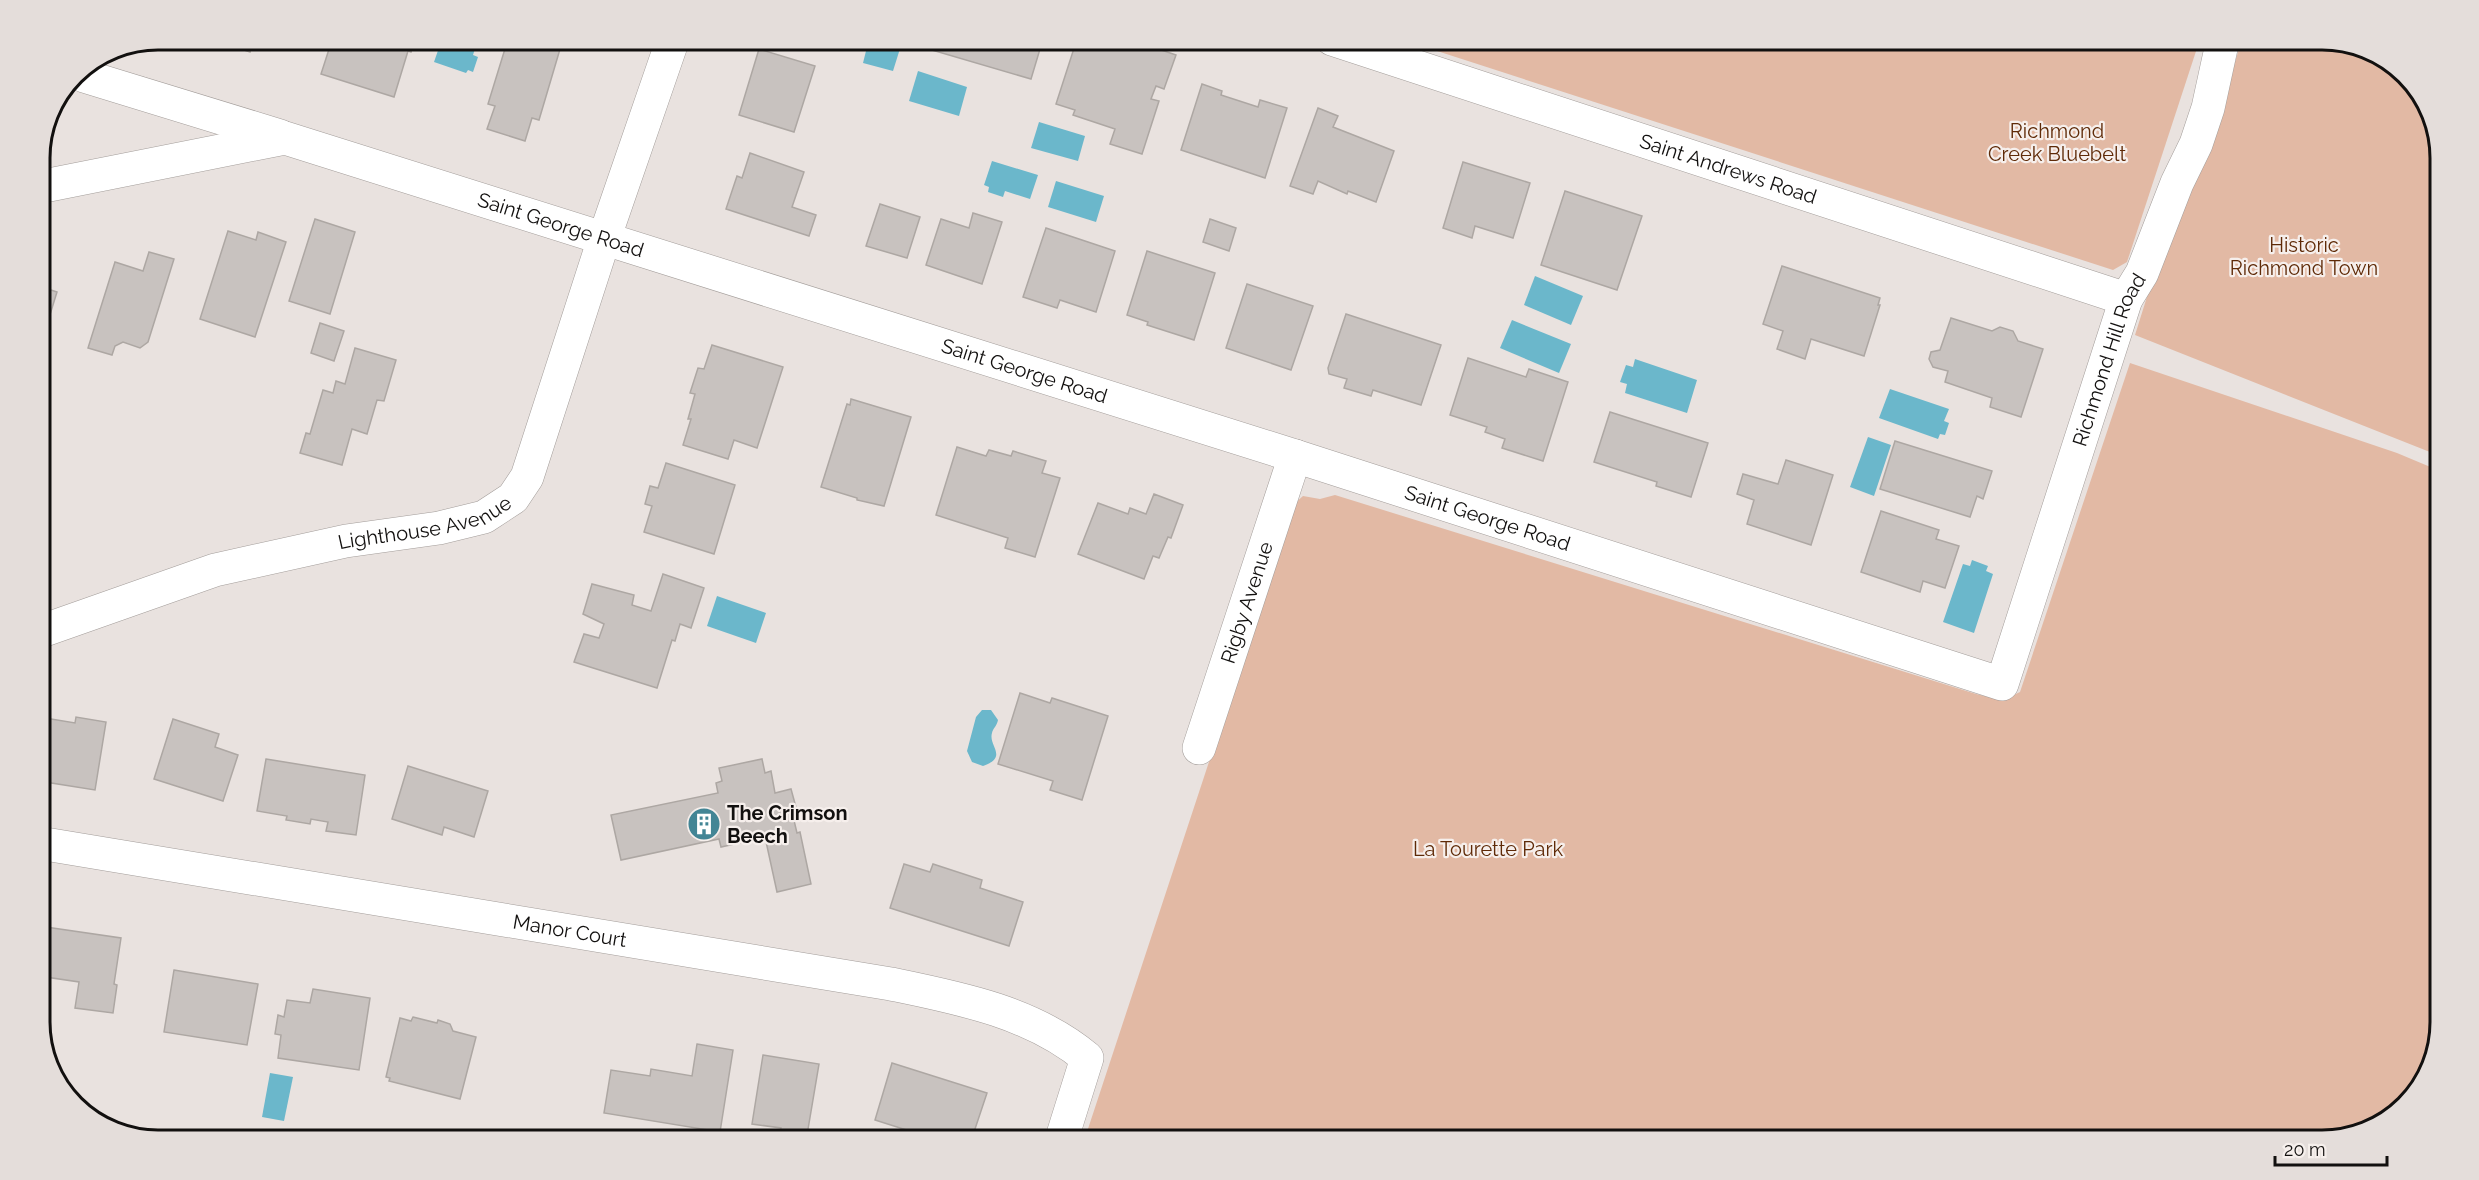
<svg xmlns="http://www.w3.org/2000/svg" width="2479" height="1180" font-family="Raleway,sans-serif">
	<style>
		.green { fill: #e2b9a4 }
		.water { fill: #6bb7cb }
		.building { fill: #c8c2bf; stroke: #ada7a3; stroke-width: 1.5 }
		.lines { fill: none; stroke-linecap: round; stroke-linejoin: round }
		.street-casing { stroke: #a39d9a; stroke-width: 34 }
		.street { stroke: #fff; stroke-width: 33 }
		.labels { text-anchor: middle; dominant-baseline: central; stroke-width: 4.5; stroke-linejoin: round; paint-order: stroke }
		.park-label { font-size: 20px; fill: #5f2a07; stroke: #f6efec }
		.street-label { font-size: 20px; fill: #12100f; stroke: #f6efec }
		.poi-label { font-size: 20px; font-weight: bold; fill: #12100f; stroke: #f6efec; text-anchor: start }
		.rim { fill: none; stroke: #12100f; stroke-width: 3 }
	</style>
	<rect width="100%" height="100%" fill="#e9e2df"/>
	<g class="green">
		<path d="M1400,39H2200L2127,262L2113,270Z"/>
		<path d="M2242,39H2321L2374,51L2420,91L2440,150V456L2135,335L2173,214L2205,160Z"/>
		<path d="M2130,363L2397,453L2440,471V1022L2428,1075L2387,1121L2322,1141H1084L1294,504L1303,496L1320,499L1335,495L1976,694L2003,700L2020,692Z"/>
	</g>
	<g class="water">
		<path d="M442,39H478L473,55L478,57L473,72L468,70L466,73L434,62Z"/>
		<path d="M869,39H903L893,71L863,63Z"/>
		<path d="M918,71L967,87L959,116L909,101Z"/>
		<path d="M1039,122L1085,136L1078,161L1031,148Z"/>
		<path d="M992,161L1038,175L1030,199L1005,191L1003,197L988,192L989,187L984,185Z"/>
		<path d="M1056,181L1104,196L1096,222L1048,207Z"/>
		<path d="M1535,276L1583,296L1571,325L1524,305Z"/>
		<path d="M1512,320L1571,344L1559,373L1500,348Z"/>
		<path d="M1635,359L1697,380L1687,413L1625,393L1627,384L1620,382L1626,365L1633,367Z"/>
		<path d="M1890,389L1949,409L1944,421L1949,423L1945,435L1940,434L1938,439L1879,418Z"/>
		<path d="M1868,437L1891,445L1874,496L1850,487Z"/>
		<path d="M1972,560L1988,566L1986,571L1993,574L1974,633L1943,622L1963,564L1970,566Z"/>
		<path d="M717,596L766,613L756,643L707,626Z"/>
		<path d="M982,710H991L998,720C997,726 993,728 992,733C988,746 1009,757 983,766L972,762L967,751L976,717Z"/>
		<path d="M270,1073L293,1077L284,1121L262,1117Z"/>
	</g>
	<g class="building">
		<path d="M212,39H254L250,52Z"/>
		<path d="M325,39H415L411,52L408,51L394,97L321,74L331,43Z"/>
		<path d="M508,39H563L539,120L532,118L525,141L487,129L495,106L488,104Z"/>
		<path d="M928,39H1043L1031,79L925,48Z"/>
		<path d="M1077,39H1114L1137,46L1138,42L1176,55L1164,89L1156,86L1151,99L1159,101L1142,154L1110,144L1115,129L1073,115L1075,110L1056,104Z"/>
		<path d="M759,49L815,66L794,132L739,115Z"/>
		<path d="M1202,84L1222,91L1221,95L1258,107L1260,100L1287,108L1265,178L1181,150Z"/>
		<path d="M1318,108L1338,116L1333,127L1394,151L1376,202L1348,191L1347,194L1318,181L1313,194L1290,186Z"/>
		<path d="M750,153L804,172L792,207L816,215L809,236L726,209L737,176L742,178Z"/>
		<path d="M1463,162L1530,183L1513,238L1475,226L1472,238L1443,228Z"/>
		<path d="M1565,191L1642,216L1617,290L1541,265Z"/>
		<path d="M880,204L920,217L907,258L866,246Z"/>
		<path d="M973,213L1002,222L982,284L926,265L941,219L969,228Z"/>
		<path d="M315,219L355,232L330,314L289,301Z"/>
		<path d="M1210,219L1236,228L1229,251L1203,242Z"/>
		<path d="M1046,228L1115,251L1096,312L1060,300L1057,308L1023,297Z"/>
		<path d="M228,231L256,240L258,232L286,242L255,337L200,319Z"/>
		<path d="M1147,251L1215,273L1194,340L1147,325L1148,322L1127,315Z"/>
		<path d="M149,252L174,259L148,342L140,348L123,342L115,346L112,355L88,348L115,262L143,271Z"/>
		<path d="M1782,266L1880,298L1878,305H1880L1864,356L1811,339L1805,359L1777,349L1783,331L1763,324Z"/>
		<path d="M1247,284L1313,306L1291,370L1226,348Z"/>
		<path d="M39,286L57,292L39,350Z"/>
		<path d="M1346,314L1441,345L1421,405L1373,390L1371,396L1344,388L1347,379L1329,374L1328,368Z"/>
		<path d="M1951,318L1992,331L2000,327L2013,331L2018,341L2043,349L2021,417L1990,407L1992,398L1945,382L1948,371L1933,367L1929,359L1931,352L1940,350Z"/>
		<path d="M320,323L344,331L334,361L311,353Z"/>
		<path d="M712,345L783,367L757,448L734,440L728,459L683,445L691,419H688L695,394L690,393L698,368L704,369Z"/>
		<path d="M355,348L396,360L384,401L377,400L367,434L352,429L342,465L300,453L306,433L310,434L323,390L333,393L336,381L345,384Z"/>
		<path d="M1468,358L1526,377L1529,369L1568,382L1543,461L1502,448L1505,439L1485,432L1487,427L1450,415Z"/>
		<path d="M851,399L911,417L884,506L857,500V498L821,487L847,404L850,405Z"/>
		<path d="M1610,412L1708,443L1691,497L1656,486L1657,482L1594,462Z"/>
		<path d="M1895,441L1992,471L1983,499L1977,496L1970,517L1880,489Z"/>
		<path d="M957,447L986,456L989,450L1011,456L1013,451L1046,461L1042,473L1060,478L1035,557L1005,548L1008,538L936,515Z"/>
		<path d="M1786,460L1833,475L1811,545L1747,524L1754,500L1737,494L1743,474L1778,484Z"/>
		<path d="M666,463L735,485L714,554L644,532L652,506L645,504L650,486L658,488Z"/>
		<path d="M1154,494L1183,505L1171,538L1168,537L1159,558L1153,556L1144,579L1078,554L1098,503L1128,514L1130,508L1146,514Z"/>
		<path d="M1881,511L1939,530L1936,539L1959,546L1945,588L1923,581L1920,592L1861,572Z"/>
		<path d="M663,574L704,588L691,628L680,624L675,641L672,640L657,688L574,662L584,634L599,638L604,624L583,614L592,584L634,595L632,605L651,611Z"/>
		<path d="M1020,693L1050,703L1052,698L1108,716L1082,800L1050,790L1053,781L998,764Z"/>
		<path d="M39,717L75,723L76,717L106,722L95,790L39,781Z"/>
		<path d="M173,719L219,734L215,747L238,755L223,801L154,779Z"/>
		<path d="M266,759L365,775L356,835L326,831L328,822L311,819L310,824L286,820L287,816L257,811Z"/>
		<path d="M762,759L765,773L771,771L775,793L791,789L797,811L792,812L797,833L800,832L811,884L777,892L765,837L721,847L719,839L621,860L611,815L718,793L716,783L722,781L719,768Z"/>
		<path d="M408,766L488,791L474,837L444,827L442,835L392,819Z"/>
		<path d="M904,864L930,872L933,864L982,880L980,888L1023,902L1009,946L890,908Z"/>
		<path d="M39,926L121,938L114,984L117,985L113,1013L75,1008L79,982L39,976L42,955L39,954Z"/>
		<path d="M174,970L258,984L247,1045L164,1032Z"/>
		<path d="M313,989L370,998L359,1070L278,1058L281,1035L275,1034L278,1015L284,1017L287,1000L310,1003Z"/>
		<path d="M413,1017L437,1023L438,1020L450,1024L453,1031L476,1037L460,1099L389,1081L390,1078L386,1077L400,1018L411,1021Z"/>
		<path d="M697,1044L733,1050L720,1132L604,1113L611,1070L650,1076L651,1069L692,1076Z"/>
		<path d="M763,1055L819,1064L806,1141H779L781,1128L752,1124Z"/>
		<path d="M892,1063L987,1093L971,1141H941L875,1120Z"/>
		<path d="M203,1136L221,1141H202Z"/>
	</g>
	<g class="lines">
		<defs>
			<g id="street">
				<path id="s1" d="M1332,39L2126,299"/>
				<path d="M84,76L280,136"/>
				<path id="s2" d="M39,187L285,138L1295,456L2002,684L2126,299L2142,273L2177,183L2196,144L2208,108L2223,39"/>
				<path id="s3" d="M39,632L215,570L346,541L439,528L484,517L513,498L527,477L604,239L673,39"/>
				<path id="s4" d="M1199,748L1295,456"/>
				<path id="s5" d="M39,843L891,984C959,998 1032,1012 1087,1058L1061,1141"/>
			</g>
		</defs>
		<use href="#street" class="street-casing"/>
		<use href="#street" class="street"/>
	</g>
	<defs>
		<symbol id="building-disc" viewBox="-11 -11 22 22"><circle r="9.5" fill="#428595" stroke="#f6efec"/><path d="M-4-6H4V6H1V3H-1V6H-4ZM-2.5-4.3h1.7v1.8h-1.7ZM.8-4.3h1.7v1.8H.8ZM-2.5-1h1.7V.8h-1.7ZM.8-1h1.7V.8H.8Z" fill="#fff"/></symbol>
	</defs>
	<g fill-rule="evenodd">
		<use href="#building-disc" x="685" y="805" width="38" height="38"/>
	</g>
	<g class="labels">
		<g class="park-label">
			<text x="2057" y="131">Richmond<tspan x="2057" dy="23">Creek Bluebelt</tspan></text>
			<text x="2304" y="245">Historic<tspan x="2304" dy="23">Richmond Town</tspan></text>
			<text x="1488" y="849">La Tourette Park</text>
		</g>
		<g class="street-label">
			<text stroke="none"><textPath href="#s1" startOffset="417">Saint Andrews Road</textPath></text>
			<text stroke="none"><textPath href="#s2" startOffset="540">Saint George Road</textPath></text>
			<text stroke="none"><textPath href="#s2" startOffset="2394">Richmond Hill Road</textPath></text>
			<text stroke="none"><textPath href="#s2" startOffset="1026">Saint George Road</textPath></text>
			<text stroke="none"><textPath href="#s3" startOffset="402">Lighthouse Avenue</textPath></text>
			<text stroke="none"><textPath href="#s2" startOffset="1512">Saint George Road</textPath></text>
			<text stroke="none"><textPath href="#s4" startOffset="153">Rigby Avenue</textPath></text>
			<text stroke="none"><textPath href="#s5" startOffset="538">Manor Court</textPath></text>
		</g>
		<g class="poi-label">
			<text x="727" y="813">The Crimson<tspan x="727" dy="23">Beech</tspan></text>
		</g>
	</g>
	<path d="M0 0H2479V1180H0ZM158 50H2322A108 108 0 0 1 2430 158V1022A108 108 0 0 1 2322 1130H158A108 108 0 0 1 50 1022V158A108 108 0 0 1 158 50Z" fill="#e4ddda" fill-rule="evenodd"/>
	<path class="rim" d="M158 50H2322A108 108 0 0 1 2430 158V1022A108 108 0 0 1 2322 1130H158A108 108 0 0 1 50 1022V158A108 108 0 0 1 158 50Z"/>
	<path d="M2275 1156v9h112v-9" fill="none" stroke="#12100f" stroke-width="3"/>
	<text x="2284" y="1156" font-size="18" fill="#12100f" stroke="#f6efec" stroke-width="4.5" paint-order="stroke">20 m</text>
</svg>
